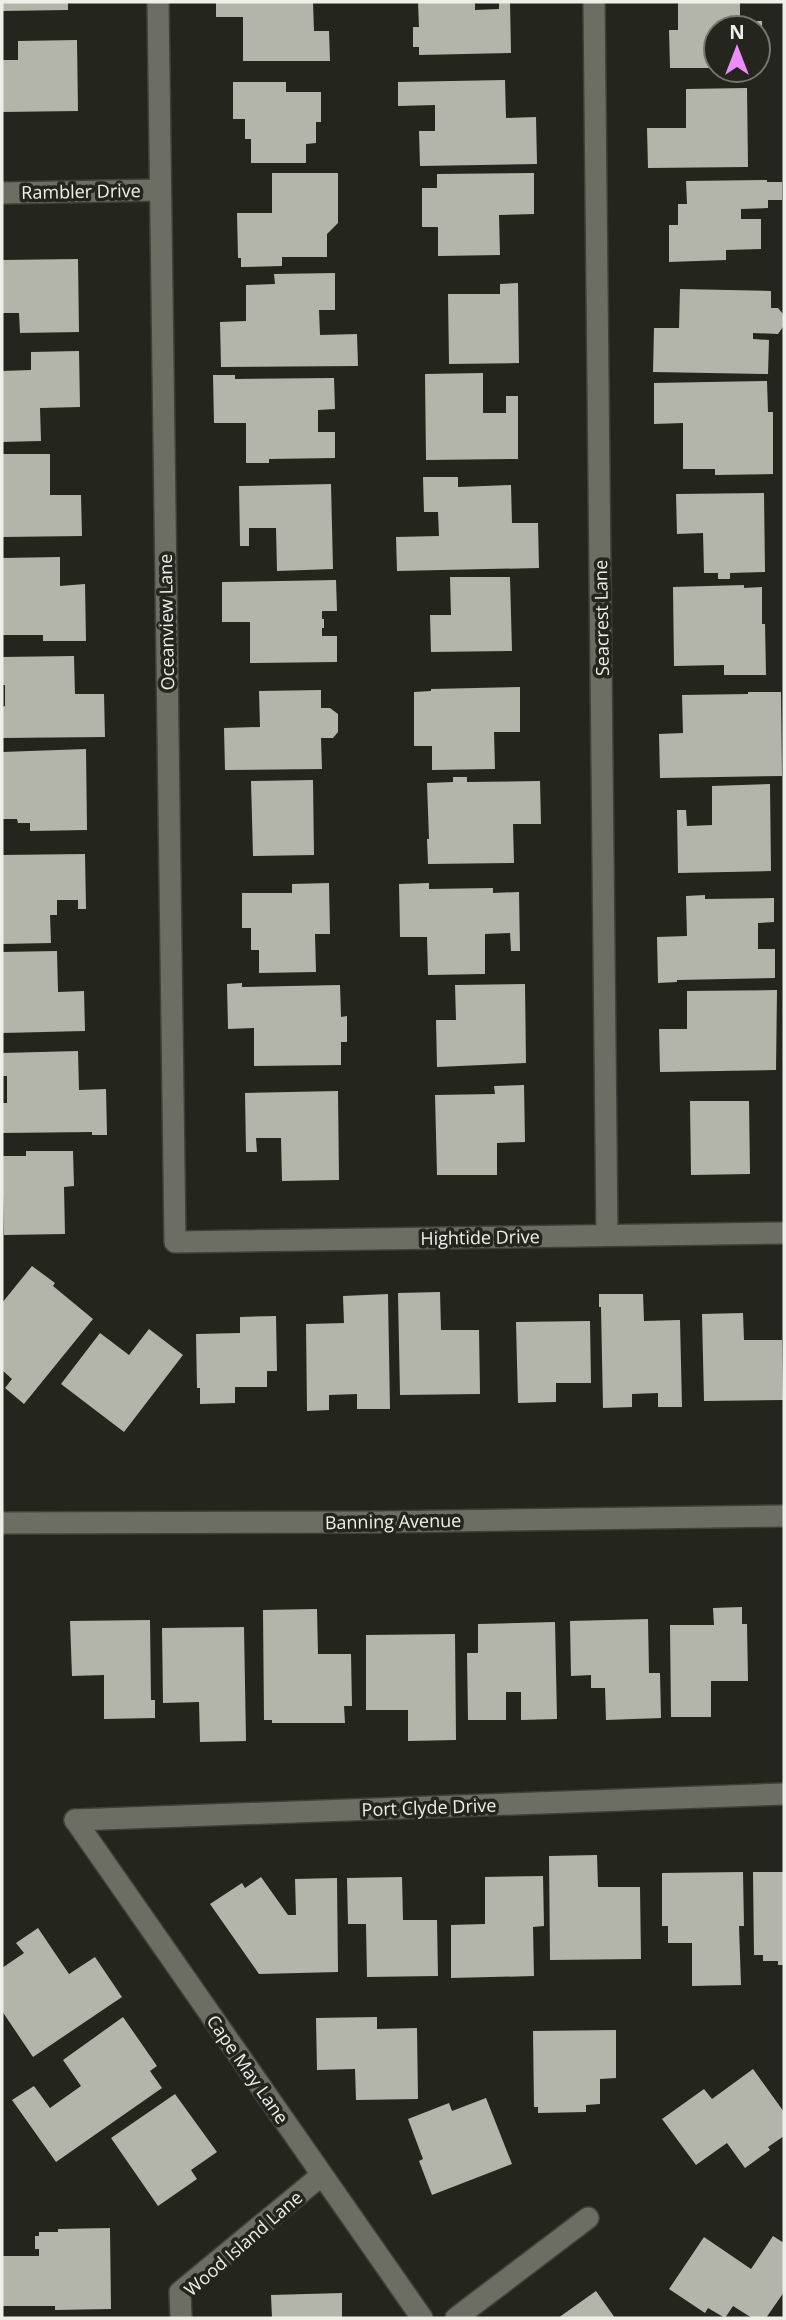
<svg xmlns="http://www.w3.org/2000/svg" width="786" height="2320" font-family="'Open Sans',sans-serif">
	<style>
		.building { fill: #b4b5aa }
		.lines { fill: none; stroke-linecap: round; stroke-linejoin: round }
		.minor-casing { stroke: #3f4038; stroke-width: 24 }
		.tertiary-casing { stroke: #3f4038; stroke-width: 24 }
		.minor { stroke: #6d6e63; stroke-width: 21 }
		.tertiary { stroke: #6d6e63; stroke-width: 21 }
		.labels { text-anchor: middle; dominant-baseline: central; stroke-width: 7; stroke-linejoin: round; paint-order: stroke }
		.street-label { font-size: 18px; fill: #efefe9; stroke: #24251c }
	</style>
	<rect width="100%" height="100%" fill="#24251c"/>
	<g class="building">
		<path d="M2,2H68V10L2,11Z"/>
		<path d="M216,2H313L314,31H329L330,61H243V17H216Z"/>
		<path d="M418,2H475V10L499,9V2H510L511,53L419,55V47H413V27H419Z"/>
		<path d="M678,2H740V21H762L763,67H758V28H716V68H670L669,30H678Z"/>
		<path d="M77,40L78,111L2,112V60H18V41Z"/>
		<path d="M505,80L506,118L536,117L537,164L420,166L419,131H435V105L398,106V82Z"/>
		<path d="M233,82H286V92H321V122H316V143L306,144V163H251V139H245V119H233Z"/>
		<path d="M747,88L748,167L648,168L647,128H686V89Z"/>
		<path d="M272,173H338V223L327,234V257H282V266L241,267V258H238L237,213H272Z"/>
		<path d="M534,173V214L499,215L500,255L438,256V227H422V188H437V174Z"/>
		<path d="M767,180V182H782V200H768V208L741,209V219H761V249L726,250V260L669,262V225H678V204H687L686,181Z"/>
		<path d="M78,259L79,332L20,333L19,313H2V260Z"/>
		<path d="M335,273V310H319L320,335L357,334L358,366L221,367L220,322L246,321V285L275,284L274,274Z"/>
		<path d="M518,283L519,363L449,364L448,294H500V284Z"/>
		<path d="M680,289L771,291V308H778L783,314V327L778,334L753,333V339L769,340L768,374L653,372L654,328H679Z"/>
		<path d="M79,351L80,407L40,408L41,441L2,442V371L31,370V352Z"/>
		<path d="M483,373V413H506V396H518V459L426,460L425,374Z"/>
		<path d="M213,375H235V379L334,378L335,409L318,410V432H335V458L269,459V463H246V423H214Z"/>
		<path d="M767,381L768,412H773V474L715,475V469H683V423L654,424V383Z"/>
		<path d="M2,454H50V495H81L82,536L2,537Z"/>
		<path d="M423,477H458V487L511,485L512,523H538L539,568L397,571L396,537L439,536L438,512H424Z"/>
		<path d="M331,484L333,569L277,571L276,528H249V546H240L239,486Z"/>
		<path d="M764,493L765,572L730,573V579H718V573H704L703,533L677,534L676,494Z"/>
		<path d="M60,557V586L85,584L86,641H43V635H2V558Z"/>
		<path d="M450,577H510L512,651L431,652L430,615H451Z"/>
		<path d="M336,580L337,611H322V619H324V628H322V636H337V662L250,663V622H222V582Z"/>
		<path d="M744,585V588L762,587V624H765L766,675H724V665L674,666L673,587Z"/>
		<path d="M74,656L75,694H104L105,737L2,738V707L5,706V685H2V657Z"/>
		<path d="M520,687V732H494L495,769L432,770V746H414V692L431,691V689Z"/>
		<path d="M321,690V708H330L338,714V732L333,738H321L322,769L225,770L224,728L260,727L259,691Z"/>
		<path d="M748,692H781L782,776L660,778L659,734L683,733L682,695L748,694Z"/>
		<path d="M86,749L87,830L30,831V823H18L17,819H2V752Z"/>
		<path d="M453,777H467V782L540,781L541,824H513L514,863L428,864L427,839H429L427,783L453,782Z"/>
		<path d="M313,780L314,855L253,856L251,781Z"/>
		<path d="M770,784L771,871L678,873L677,810H686L687,826L712,825V786Z"/>
		<path d="M85,854L86,909H78V900H57V915H50L51,943L2,944V855Z"/>
		<path d="M329,883L330,934H315L316,972L259,973V950H251V928H242V893H292V884Z"/>
		<path d="M429,883V889L493,888V893L519,892L520,951H511L510,933L485,934V974L428,975L427,937H400L399,884Z"/>
		<path d="M705,895V899L774,898V922L758,923V949H775V978L677,980V982L658,983L657,937L687,936L686,896Z"/>
		<path d="M57,951L58,992L84,991L85,1031L2,1033V952Z"/>
		<path d="M242,983V987L340,985L341,1017L347,1016V1042H341V1065L254,1066V1028L228,1029L227,984Z"/>
		<path d="M525,984L526,1063L437,1067L436,1020H456L455,985Z"/>
		<path d="M777,990L776,1070L660,1072L659,1029H687V991Z"/>
		<path d="M78,1051L79,1090L106,1089L107,1135H92V1132L2,1133V1103H7V1076H2V1053Z"/>
		<path d="M524,1085L525,1142L497,1143V1175H437L435,1095L495,1094L494,1086Z"/>
		<path d="M338,1091L339,1180L282,1181L281,1138H256L257,1152H246L245,1093Z"/>
		<path d="M690,1101H749L750,1174L691,1175Z"/>
		<path d="M26,1151H73L74,1186L64,1187L65,1234L4,1235L2,1156H26Z"/>
		<path d="M32,1266L55,1283L53,1286L93,1319L24,1404L5,1388L12,1379L2,1370V1303Z"/>
		<path d="M440,1292L441,1330H479L480,1394L400,1395L398,1293Z"/>
		<path d="M388,1294L390,1409H357V1394L329,1395V1410L307,1411L306,1324L344,1323L343,1296Z"/>
		<path d="M599,1294H643L644,1321L680,1320L682,1407H658V1393L632,1394V1407L603,1408L601,1307H599Z"/>
		<path d="M743,1313L744,1340H782L783,1400L704,1401L702,1314Z"/>
		<path d="M276,1316L277,1371H267V1387H235V1403L200,1404V1388H197L196,1334L240,1333V1317Z"/>
		<path d="M590,1321L591,1383H556V1402L518,1403L516,1322Z"/>
		<path d="M149,1329L183,1355L124,1432L61,1384L100,1333L129,1355Z"/>
		<path d="M742,1607V1624H747L748,1681H711V1717H671L670,1625H714L713,1608Z"/>
		<path d="M317,1609L318,1654H351L352,1706H344L345,1723H272V1720H264L263,1610Z"/>
		<path d="M648,1619L649,1673H660L661,1718L606,1720L605,1688H591V1675L571,1676L570,1621Z"/>
		<path d="M150,1620L151,1700H155V1718L104,1719V1675L72,1676L70,1621Z"/>
		<path d="M555,1622L557,1719L521,1720V1692H506V1720H468L467,1653H478V1624Z"/>
		<path d="M244,1627L246,1741L200,1742L199,1702L163,1703L162,1628Z"/>
		<path d="M455,1634L456,1740L408,1741V1710H366V1635Z"/>
		<path d="M597,1855L598,1887H640L641,1959L550,1960L549,1856Z"/>
		<path d="M743,1872L744,1926H739L741,1985L692,1986V1943H668V1926H662V1873Z"/>
		<path d="M753,1872H784V1965H778V1961H763V1955H754Z"/>
		<path d="M543,1876L544,1926L533,1927L534,1976L451,1978V1925L485,1924V1877Z"/>
		<path d="M261,1877L288,1915H296L295,1879L337,1878L338,1972L259,1974L210,1904L242,1883L245,1888Z"/>
		<path d="M402,1877L403,1920H437L438,1976L367,1977L366,1924H348L347,1878Z"/>
		<path d="M38,1928L69,1974L95,1957L122,1997L33,2057L2,2011V1968L24,1953L16,1943Z"/>
		<path d="M123,2017L157,2066L150,2071L162,2088L56,2162L12,2100L34,2086L50,2108L81,2086L63,2060Z"/>
		<path d="M377,2017V2029L417,2028L418,2099L356,2100L355,2069L317,2070L316,2018Z"/>
		<path d="M616,2030V2078L600,2079V2104L586,2105V2112L538,2113V2107H534L533,2031Z"/>
		<path d="M753,2069L784,2112V2136L768,2147L770,2150L745,2168L727,2143L696,2165L662,2119L704,2089L712,2099Z"/>
		<path d="M175,2094L217,2152L191,2170L197,2179L158,2206L111,2138Z"/>
		<path d="M486,2098L512,2164L432,2195L419,2161L423,2159L408,2119L449,2103L452,2111Z"/>
		<path d="M110,2228L111,2309L55,2310V2306H2V2256H39V2249H35V2236H39V2232H58V2229Z"/>
		<path d="M773,2236L784,2243V2292L766,2318H752L733,2306L725,2318L708,2308L705,2313L669,2289L704,2237L751,2269Z"/>
		<path d="M596,2291L615,2318H558Z"/>
		<path d="M342,2293V2318H272L271,2295Z"/>
	</g>
	<g class="lines">
		<defs>
			<g id="minor">
				<path d="M158,2L175,1242L784,1233"/>
				<path d="M594,2L607,1235"/>
				<path d="M2,193L160,190"/>
				<path d="M75,1820L784,1794"/>
				<path d="M75,1820L422,2318"/>
				<path d="M181,2318L180,2292L322,2175"/>
				<path d="M456,2318L588,2218"/>
			</g>
			<path id="tertiary" d="M2,1523L381,1522L784,1516"/>
		</defs>
		<use href="#minor" class="minor-casing"/>
		<use href="#tertiary" class="tertiary-casing"/>
		<use href="#minor" class="minor"/>
		<use href="#tertiary" class="tertiary"/>
	</g>
	<g class="labels">
		<g class="street-label">
			<text transform="translate(81 191) rotate(-1)">Rambler Drive</text>
			<text transform="translate(601 618) rotate(-91)">Seacrest Lane</text>
			<text transform="translate(166 622) rotate(-91)">Oceanview Lane</text>
			<text transform="translate(480 1237) rotate(-1)">Hightide Drive</text>
			<text transform="translate(393 1521) rotate(-1)">Banning Avenue</text>
			<text transform="translate(429 1807) rotate(-2)">Port Clyde Drive</text>
			<text transform="translate(248 2069) rotate(55)">Cape May Lane</text>
			<text transform="translate(243 2243) rotate(-41)">Wood Island Lane</text>
		</g>
	</g>
	<rect width="786" height="2320" fill="none" stroke="#efefe9" stroke-width="7"/>
	<g transform="translate(737 49)"><circle r="33" fill="#24251c" stroke="#75766e" stroke-width="2"/>
	<path d="M0-5L12 26L0 18L-12 26Z" fill="#eb8cfb"/>
	<text y="-10" font-size="19" font-weight="bold" text-anchor="middle" fill="#efefe9">N</text>
	</g>
</svg>
